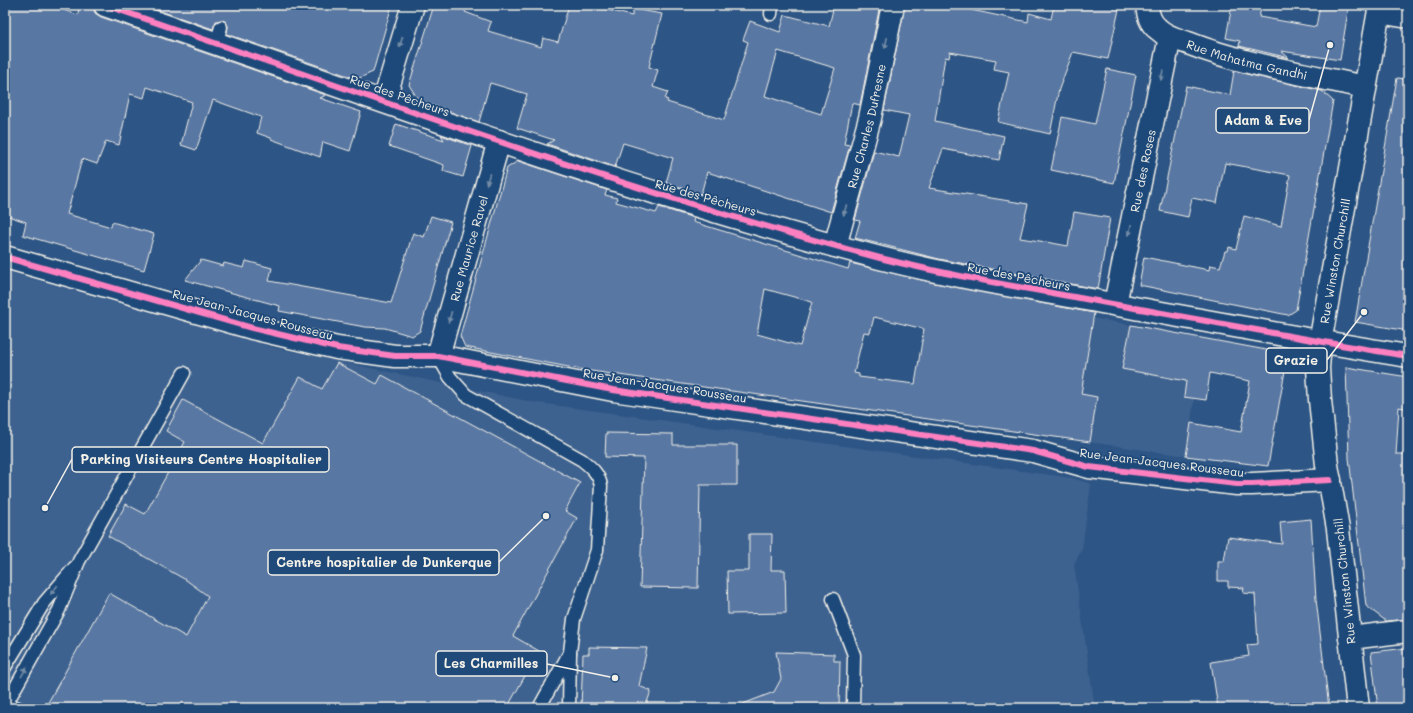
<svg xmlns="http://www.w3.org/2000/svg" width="1413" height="713" font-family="Mali,sans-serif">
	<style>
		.built { fill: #3e6290 }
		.building { fill: #5977a3; stroke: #f4f1e8; fill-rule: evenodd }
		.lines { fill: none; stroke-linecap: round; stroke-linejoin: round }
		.lane-casing { stroke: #f4f1e8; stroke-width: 15 }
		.street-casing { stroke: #f4f1e8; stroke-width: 25 }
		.lane { stroke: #1f4a7a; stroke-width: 12 }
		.street { stroke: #1f4a7a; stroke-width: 22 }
		.cycleway-casing { stroke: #1f4a7a; stroke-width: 8 }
		.cycleway { stroke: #ff80c0; stroke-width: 6 }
		.oneway { fill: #748da6 }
		.labels { text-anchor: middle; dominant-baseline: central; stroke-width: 3.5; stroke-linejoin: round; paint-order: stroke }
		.street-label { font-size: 12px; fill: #f4f1e8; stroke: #1f4a7a }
		.leader { fill: none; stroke: #f4f1e8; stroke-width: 1.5 }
		.callout-dot { fill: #f4f1e8; stroke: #1f4a7a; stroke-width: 1.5 }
		.callout { fill: #1f4a7a; stroke: #f4f1e8; stroke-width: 1.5 }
		.callout-label { font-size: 13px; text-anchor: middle; font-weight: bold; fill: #f4f1e8 }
	</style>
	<rect width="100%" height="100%" fill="#2d5585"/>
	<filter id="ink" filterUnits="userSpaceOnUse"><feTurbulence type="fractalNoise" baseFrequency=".025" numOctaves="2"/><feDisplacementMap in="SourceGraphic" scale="8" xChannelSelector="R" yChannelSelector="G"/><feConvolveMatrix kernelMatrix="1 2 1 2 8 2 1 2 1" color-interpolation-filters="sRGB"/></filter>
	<g filter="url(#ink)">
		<g class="built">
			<path d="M5,271L275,348L532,402L1072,478L1091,484L1082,549L1074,564L1095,708H5Z"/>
			<path d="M1070,314L1203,338L1186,456L1061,438L1067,386Z"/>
		</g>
		<g class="building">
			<path d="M5,5H49L78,15L79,5H93L95,13L101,17L326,95L320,98L361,112L350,151L323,142L320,157L271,139V138L257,133L261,117L213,100L196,150L181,145L192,102L147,87L144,98L130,94L119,145L106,141L97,164L82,159L67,214L111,227L112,222L154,234L144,270L23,235L26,222L5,215Z"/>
			<path d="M143,5H392L373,72L357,79L227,34L228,26L223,20L216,21L213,29Z"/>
			<path d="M434,5H467L465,12L491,22L488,31L541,47L543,38L558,42L569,5H588L632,16L633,9L662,14L649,67L658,70L653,87L668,92L665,99L668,100L667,102L724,120L748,42L743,40L750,21L780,32L785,15L829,26L834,5H880L860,105L852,103L844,144L850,145L831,212L707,172L701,194L666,183L673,158L623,143L615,167L547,144L554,140L517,128L527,94L490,83L479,122L419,101L409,85ZM778,51L835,68L821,114L765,96Z"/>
			<path d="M905,5H958L957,7L1028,22L1029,13L1051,19L1054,5H1120L1108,59L1073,52L1059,89L1050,134L998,122L1009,72L994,69L996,60L950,52L949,58L945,57L935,121L1004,136L999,160L943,149L929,188L1028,204L1020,238L1046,242L1068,246L1074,212L1110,218L1098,289L939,259L855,238L860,221L855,220L874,151L899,157L909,115L884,110Z"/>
			<path d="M1232,5H1262L1259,17L1316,27L1320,5H1349L1340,60L1281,51L1289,58L1239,46L1240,41L1226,38Z"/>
			<path d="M1107,69L1136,75L1114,183L1051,170L1062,117L1095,124Z"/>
			<path d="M1234,71L1322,91L1333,101L1296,310L1288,315L1139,285L1144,257L1209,270L1210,265L1220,267L1225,251H1228L1229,247L1236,249L1244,216L1281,226L1290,175L1225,163L1217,203L1192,198L1188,217L1160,211L1186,86L1230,95Z"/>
			<path d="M1397,78L1408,79V331L1355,322Z"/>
			<path d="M396,124L444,140L441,135L472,146L463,177L443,171L444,165L389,146Z"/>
			<path d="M518,161L607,190L605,195L617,198L616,202L656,213L659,207L694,218L693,222L848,269L850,263L934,283L1094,313L1081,394L1097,397L1090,442L584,370L465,347L460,336L507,168ZM765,289L812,302L800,346L757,334ZM874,317L924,329L915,384L859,377V374L854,373L864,332L870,333Z"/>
			<path d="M431,216L451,222L420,331L412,336L385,328L365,327L279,311L280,306L185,280L201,260L223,266L224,263L244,268L246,261L272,268L269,281L391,303L413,233L424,237Z"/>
			<path d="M1131,325L1288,354L1268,466L1186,456L1191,423L1241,432L1250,381L1210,373L1206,400L1184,397L1186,381L1122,369Z"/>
			<path d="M337,363L377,384L382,375L580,483L565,511L577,518L513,636L539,651L507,708H45L109,593L186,637L208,596L186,580L108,536L126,504L145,514L185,442L166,431L183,400L263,443L300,377L322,389Z"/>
			<path d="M1346,367L1408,377V409L1399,407L1396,454H1408V619L1386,621L1366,606L1349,458Z"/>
			<path d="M606,433L673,434V445H737V485H700L698,588L640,587L644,458L605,457Z"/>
			<path d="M1311,519L1316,599L1329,708H1218L1211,662L1249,656L1247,645L1258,644L1255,594L1243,593L1244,588L1228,587V581H1218V561H1224L1228,537L1282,544L1280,522Z"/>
			<path d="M749,534H772L771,570H785L786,613L728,614L727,571H749Z"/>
			<path d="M589,647L647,648L639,686L651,691L645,708H581L583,654H589Z"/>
			<path d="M1408,648V708H1378L1371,652Z"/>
			<path d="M776,652L834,654V661H840L839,708H739L738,706L774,692L781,679Z"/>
		</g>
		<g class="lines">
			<defs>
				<g id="lane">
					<path d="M771,14L772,5"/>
					<path d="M216,44L221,27"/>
					<path d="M438,356L450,377L466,395L582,460C592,468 599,474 601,486L597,550L574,619L570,652L539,708"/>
					<path d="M833,599L854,655L853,708"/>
					<path d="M5,667L44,603L75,567"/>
					<path d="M5,704L18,708"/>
					<path d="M5,706L59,610L79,561L184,373"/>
					<path d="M569,708L570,653"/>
				</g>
				<g id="street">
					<path d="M105,5C362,93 617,189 880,258C955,277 1031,289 1107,303C1207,321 1307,340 1408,356"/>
					<path id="s1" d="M1147,5C1148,15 1150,23 1158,29C1166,37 1177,39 1188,43C1244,65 1306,74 1365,87"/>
					<path d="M1379,12L1408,17"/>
					<path d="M384,101L413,5"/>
					<path id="s2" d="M835,246L870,118L893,5"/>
					<path d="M5,257L252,328L337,348L395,356H438L613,390L1033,451L1089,467L1237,484H1252L1330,480"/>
					<path id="s3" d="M1115,304L1170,37"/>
					<path id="s4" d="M438,356L499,141"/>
					<path d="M1350,638L1408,631"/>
					<path id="s5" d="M1358,708L1338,529L1327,465L1320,400L1318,368L1320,343L1380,5"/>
				</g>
			</defs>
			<use href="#lane" class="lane-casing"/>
			<use href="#street" class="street-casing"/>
			<use href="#lane" class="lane"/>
			<use href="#street" class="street"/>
			<defs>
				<g id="cycleway">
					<path d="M105,5C362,93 617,189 880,258C955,277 1031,289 1107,303C1207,321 1307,340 1408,356"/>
					<path d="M5,257L252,328L337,348L395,356H438L613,390L1033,451L1089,467L1237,484H1252L1330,480"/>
				</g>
			</defs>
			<use href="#cycleway" class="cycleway-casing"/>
			<use href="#cycleway" class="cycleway"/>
		</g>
		<defs><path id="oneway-solid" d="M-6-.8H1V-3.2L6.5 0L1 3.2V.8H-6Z"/></defs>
		<g class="oneway">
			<use href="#oneway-solid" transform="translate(401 42) rotate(107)"/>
			<use href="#oneway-solid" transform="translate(886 43) rotate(102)"/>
			<use href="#oneway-solid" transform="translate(1162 75) rotate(102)"/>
			<use href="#oneway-solid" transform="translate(488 179) rotate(106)"/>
			<use href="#oneway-solid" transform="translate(845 210) rotate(106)"/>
			<use href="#oneway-solid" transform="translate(1130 230) rotate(102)"/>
			<use href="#oneway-solid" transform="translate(450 317) rotate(106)"/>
			<use href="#oneway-solid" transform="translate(54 590) rotate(128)"/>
			<use href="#oneway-solid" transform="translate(24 672) rotate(-60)"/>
		</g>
	</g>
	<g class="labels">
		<g class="street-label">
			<text stroke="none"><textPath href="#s1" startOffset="122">Rue Mahatma Gandhi</textPath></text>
			<text transform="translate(400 95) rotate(19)">Rue des Pêcheurs</text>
			<text stroke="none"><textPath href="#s2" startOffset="124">Rue Charles Dufresne</textPath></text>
			<text stroke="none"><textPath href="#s3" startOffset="136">Rue des Roses</textPath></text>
			<text transform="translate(706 197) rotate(16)">Rue des Pêcheurs</text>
			<text stroke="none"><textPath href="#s4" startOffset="112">Rue Maurice Ravel</textPath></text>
			<text stroke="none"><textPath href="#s5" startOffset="451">Rue Winston Churchill</textPath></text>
			<text transform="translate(1019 276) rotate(11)">Rue des Pêcheurs</text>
			<text transform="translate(253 314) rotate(15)">Rue Jean-Jacques Rousseau</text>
			<text transform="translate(665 385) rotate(9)">Rue Jean-Jacques Rousseau</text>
			<text transform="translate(1162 462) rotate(7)">Rue Jean-Jacques Rousseau</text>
			<text transform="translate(1344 581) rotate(-96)">Rue Winston Churchill</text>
		</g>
	</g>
	<path class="leader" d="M1330 45L1309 120M1364 312L1327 360M45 508L72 459M546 516L499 562M615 678L547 664"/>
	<g class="callout-dot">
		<circle cx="1330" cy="45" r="4"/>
		<circle cx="1364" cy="312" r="4"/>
		<circle cx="45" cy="508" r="4"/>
		<circle cx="546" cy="516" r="4"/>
		<circle cx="615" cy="678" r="4"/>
	</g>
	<g class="callout">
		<rect x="1216" y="108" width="93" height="25" rx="4"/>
		<rect x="1266" y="348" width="61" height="25" rx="4"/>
		<rect x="72" y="447" width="257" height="25" rx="4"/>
		<rect x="268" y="550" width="231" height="25" rx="4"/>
		<rect x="436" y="651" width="111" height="25" rx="4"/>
	</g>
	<g class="callout-label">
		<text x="1263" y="125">Adam &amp; Eve</text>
		<text x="1296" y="365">Grazie</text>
		<text x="201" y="464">Parking Visiteurs Centre Hospitalier</text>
		<text x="384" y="567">Centre hospitalier de Dunkerque</text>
		<text x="491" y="668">Les Charmilles</text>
	</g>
	<rect width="1413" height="713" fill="none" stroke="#1f4a7a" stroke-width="20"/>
	<rect x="10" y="10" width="1393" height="693" fill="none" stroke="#f4f1e8" stroke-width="1.5" filter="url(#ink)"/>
</svg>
